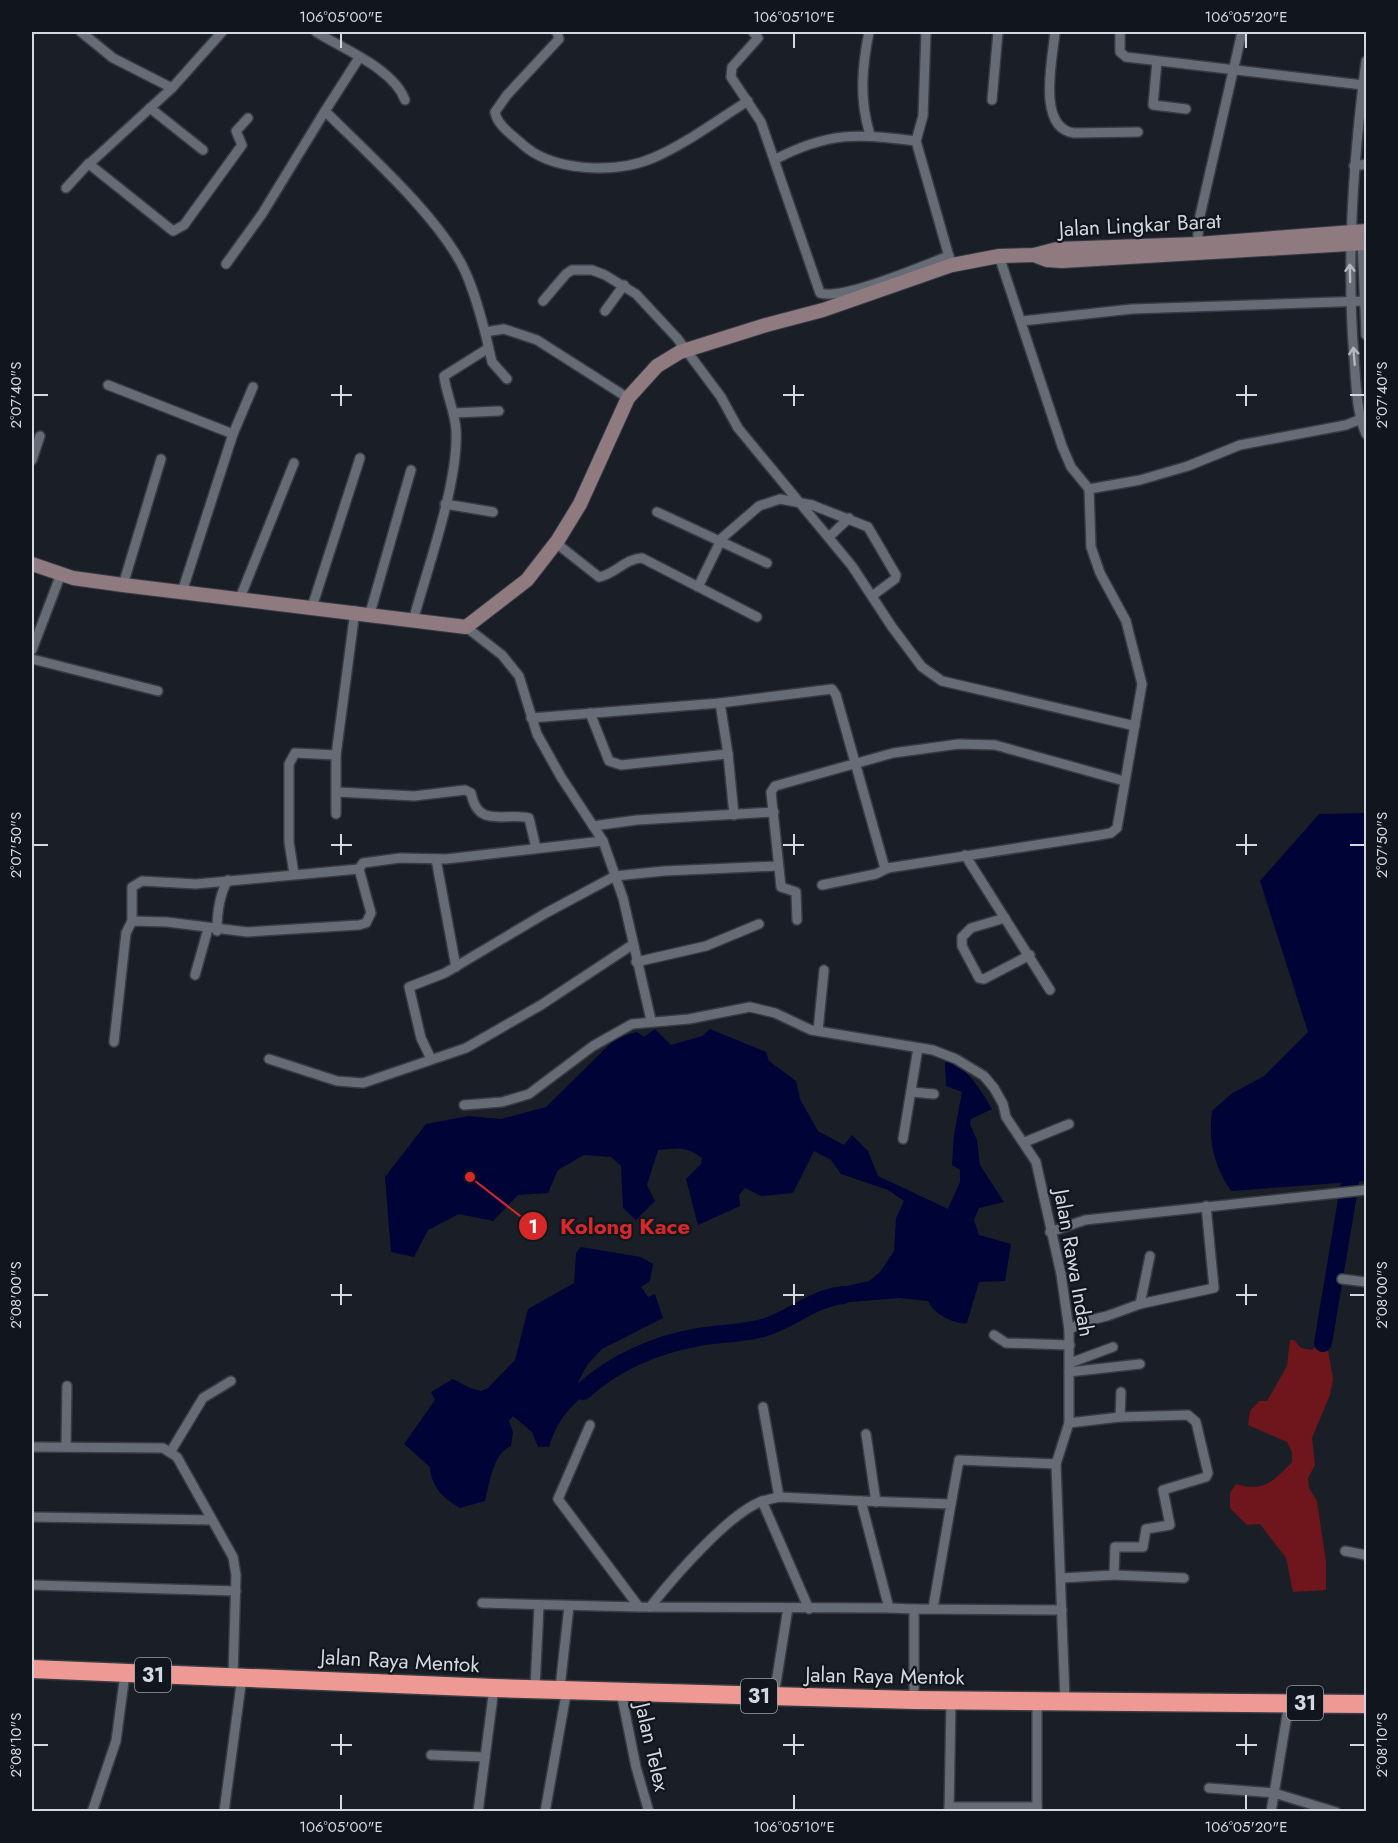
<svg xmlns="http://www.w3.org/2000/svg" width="1398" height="1843" font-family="Jost,sans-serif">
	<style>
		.green { fill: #6e161b }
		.water { fill: #000336 }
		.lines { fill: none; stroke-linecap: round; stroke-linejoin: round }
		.river { stroke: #000336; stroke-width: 18 }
		.street-casing { stroke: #373b42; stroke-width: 12 }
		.secondary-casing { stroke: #373b42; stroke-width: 16 }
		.highway-casing { stroke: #373b42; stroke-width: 21 }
		.street { stroke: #666c76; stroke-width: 9 }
		.secondary { stroke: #8f7a7f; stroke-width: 14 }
		.highway { stroke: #ef9995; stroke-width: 18 }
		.oneway { stroke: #b4b8c0 }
		.ticks { fill: none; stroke: #d5d9df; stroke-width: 2 }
		.labels { text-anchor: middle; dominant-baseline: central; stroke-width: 4.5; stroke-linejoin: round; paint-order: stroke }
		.shield { fill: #11161e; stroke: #9a9ea5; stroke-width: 1.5 }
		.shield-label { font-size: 20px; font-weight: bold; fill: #d5d9df }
		.street-label { font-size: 21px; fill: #d5d9df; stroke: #11161e }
		.leader { fill: none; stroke: #d62828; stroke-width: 2 }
		.callout-dot { fill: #d62828; stroke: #11161e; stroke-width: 2 }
		.mark-label { font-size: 18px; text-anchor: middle; font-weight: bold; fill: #fff }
		.callout-label { font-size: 22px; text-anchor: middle; font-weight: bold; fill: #d62828; stroke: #11161e; stroke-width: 4.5; stroke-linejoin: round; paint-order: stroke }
		.neatline { fill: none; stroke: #d5d9df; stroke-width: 2 }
		.ticks-label { font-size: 15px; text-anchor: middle; fill: #d5d9df }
	</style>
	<rect width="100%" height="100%" fill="#1a1f27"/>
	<path class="green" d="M1290,1340H1294L1301,1348L1312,1350L1321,1341L1327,1344L1333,1379L1330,1395L1312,1438L1315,1465L1308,1478L1309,1488L1317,1501L1326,1562V1590L1293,1592L1286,1558L1260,1524L1247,1525L1230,1508V1493L1236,1484C1263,1493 1274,1481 1292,1462V1452L1287,1442L1248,1425L1250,1411L1259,1401H1267L1287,1366Z"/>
	<g class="water">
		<path d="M1366,813V1181L1231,1191C1214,1166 1208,1141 1212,1111L1231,1094L1264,1076L1308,1032L1260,881L1319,814Z"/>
		<path d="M655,1029L671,1045L702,1036L710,1029L766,1052L769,1061L796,1081L800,1099L818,1131L844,1145L852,1135L868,1151L878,1176L948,1209L960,1182V1170L952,1165L954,1135L962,1092L946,1086L945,1063L949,1059C970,1072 980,1089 992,1109L971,1119L970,1124L977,1140L980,1165L1004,1202L979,1208L974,1220L979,1235L1011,1244L1005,1281L979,1282L967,1323C954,1325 933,1313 928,1301L899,1298L825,1304L816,1293L869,1281L880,1272L894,1251L896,1218L904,1201L888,1190L841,1174L831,1160L814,1151L793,1193L761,1196L745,1188L739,1195L740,1206L698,1225L686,1179L701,1164L702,1158C687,1146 676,1148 658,1150L647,1185L655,1201L636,1220L623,1208L621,1166L611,1157L584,1155L558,1170L548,1193L518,1195L493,1221L459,1214L428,1230L414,1257L391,1252L385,1177L426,1124L468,1116L501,1119L546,1107L616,1038L637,1032L644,1037Z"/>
		<path d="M581,1247L641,1257L653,1264L650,1281L641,1287L648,1297L655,1294L663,1318L602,1349L588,1364L578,1382L583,1385L593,1372L604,1378C577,1402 560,1411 549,1447H538L532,1432L513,1416L509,1421L513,1432L511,1446C492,1455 490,1483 485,1501L460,1508C444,1499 431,1487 430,1467L404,1444L435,1400L431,1392L453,1379L470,1388L481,1391L488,1388L515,1360L528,1309L574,1283L576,1253Z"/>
	</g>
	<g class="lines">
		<g class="river">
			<path d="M1323,1343L1350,1182"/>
			<path d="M583,1391C615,1362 657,1344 699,1337C720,1333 742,1334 763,1328C791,1320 813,1298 843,1295"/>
		</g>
		<defs>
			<g id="street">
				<path d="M81,32L113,58L172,88L222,32"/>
				<path d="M316,32C343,49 394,69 405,100"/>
				<path d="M557,32L559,39L507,95L495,112C497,125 512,135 521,143C551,172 616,174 653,158C686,144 717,120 748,101"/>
				<path d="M753,32L758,38L732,67L731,77L761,122L820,293C842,301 924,265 949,256"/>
				<path d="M869,32C862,67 859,99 870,135"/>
				<path d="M926,32L923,116L916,141L950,260"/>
				<path d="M1055,32C1053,57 1036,128 1074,133L1138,132"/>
				<path d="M1120,32V52L1126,57L1363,85"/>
				<path d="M359,58L325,111C368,154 436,214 463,267C473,287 479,310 485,332L504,329L537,340L628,398"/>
				<path d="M1157,61L1153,105L1186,109"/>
				<path d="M1366,61C1353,160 1346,258 1354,357C1356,382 1356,411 1366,434"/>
				<path d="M172,88L89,164L173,231L184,225L242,145L236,131L248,118"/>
				<path d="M992,100L998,32"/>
				<path d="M150,108L203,150"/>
				<path d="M776,159C828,132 859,133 916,141"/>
				<path d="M1354,166L1366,164"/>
				<path d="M66,188L89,163"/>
				<path d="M1362,239L1366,335"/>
				<path d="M1197,249L1199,220L1242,32"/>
				<path d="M226,264L262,214L325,111"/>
				<path d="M543,301L566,274L572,270H592L605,275L636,294L677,338L721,397L738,428L852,566L892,627L922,667L942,681L1135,726"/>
				<path d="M605,311L624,285"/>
				<path d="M1022,321L1132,309L1366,301"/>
				<path d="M485,332L492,362L507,379"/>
				<path d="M108,385L233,434"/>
				<path d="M454,413L499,411"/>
				<path d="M32,460L40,436"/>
				<path d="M1089,489L1140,480L1188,466L1240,445L1346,425L1366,417"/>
				<path d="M445,504L493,512"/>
				<path d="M657,512L767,563"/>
				<path d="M829,537L849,518"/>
				<path d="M556,543L599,577C616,574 624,559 642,558L757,617"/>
				<path d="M123,585L161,459"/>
				<path d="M698,587L722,538L759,506L780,499L812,505L868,527L896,575L895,579L872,596"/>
				<path d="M182,592L233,434L253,387"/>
				<path d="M240,598L294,463"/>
				<path d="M312,607L360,458"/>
				<path d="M370,613L411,470"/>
				<path d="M413,621C427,569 459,482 456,430C455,411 446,394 444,376L487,349"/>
				<path d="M466,627L502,655L519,676L537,734L561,777L603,841L623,898L651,1020"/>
				<path d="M32,650L61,574"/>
				<path d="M32,659L158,691"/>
				<path d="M590,713L609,761L621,765L728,754L720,703"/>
				<path d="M531,718L720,703L832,689L836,695L884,865L888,868"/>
				<path d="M728,754L734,815"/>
				<path d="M337,792L414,796L465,790L471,793C478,829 504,812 529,818L536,848"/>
				<path d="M336,814V755L355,611"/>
				<path d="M593,826L637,820L774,812"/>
				<path d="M965,855L1050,990"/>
				<path d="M436,859L456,967"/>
				<path d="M294,874L289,842V764L295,753L336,755"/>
				<path d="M822,885L876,874L888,868L1094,836L1111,833L1117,828L1142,684L1126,621L1100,573L1091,547L1089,489L1071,467L1062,446L999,256"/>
				<path d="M1005,918L971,928L962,937V946L979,978L984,979L1030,955"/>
				<path d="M797,920L796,892L781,887L771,792L775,786L893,753L959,744L995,745L1124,781"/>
				<path d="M132,921V887L142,881L196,884L359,869"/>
				<path d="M217,931C217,913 219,895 228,880"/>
				<path d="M636,962L706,946L759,924"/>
				<path d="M195,975L208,929"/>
				<path d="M818,1031L824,970"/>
				<path d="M114,1042L126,933L132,921L167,922L247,932L359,925L366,923L371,913L359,869L363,863L400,858L446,859L603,841"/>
				<path d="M269,1059L337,1081L363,1083L466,1048L541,1005L632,945"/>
				<path d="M431,1059L421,1038L409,987L445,973L546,913L615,876L664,871L778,866"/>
				<path d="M911,1092L934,1094"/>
				<path d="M464,1105L502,1102L529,1094L593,1046L632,1024L689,1019L750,1007L775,1013L811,1030L933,1050L956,1059L984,1076L994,1088L1003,1104L1006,1117L1036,1162L1061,1274L1069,1330V1423L1056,1464L1065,1700"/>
				<path d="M903,1139L918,1048"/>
				<path d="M1025,1142L1069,1124"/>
				<path d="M1050,1232L1085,1220L1366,1190"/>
				<path d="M1342,1279L1366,1282"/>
				<path d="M1140,1304L1150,1256"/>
				<path d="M1069,1330L1082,1322L1107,1316L1140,1304L1214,1288L1206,1206"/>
				<path d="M994,1335L1006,1343L1070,1345"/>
				<path d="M1070,1363L1113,1347"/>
				<path d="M1069,1372L1140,1364"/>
				<path d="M763,1407L779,1497"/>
				<path d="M1120,1417L1121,1392"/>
				<path d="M590,1425L558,1499L639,1607L889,1608"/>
				<path d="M866,1434L876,1502"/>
				<path d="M32,1447L163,1448L177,1457L233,1557L236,1575L233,1676"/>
				<path d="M66,1447L67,1386"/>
				<path d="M171,1451L203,1398L231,1381"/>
				<path d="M861,1501L951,1504L933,1608"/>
				<path d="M951,1504L959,1460L1056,1464"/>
				<path d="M32,1517L212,1520"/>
				<path d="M1345,1551L1366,1555"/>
				<path d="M1114,1575L1184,1578"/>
				<path d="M1062,1578L1114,1575L1115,1547H1143L1146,1529L1170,1525L1163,1490L1206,1477L1208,1473L1196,1422L1188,1415L1120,1417L1069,1423"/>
				<path d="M32,1585L236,1591"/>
				<path d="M482,1603L639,1607"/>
				<path d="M650,1607C673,1578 728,1514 762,1501"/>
				<path d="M809,1609L762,1501L779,1497L861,1501L889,1608L914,1609"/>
				<path d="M535,1688L539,1606"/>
				<path d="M560,1688L569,1606"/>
				<path d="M621,1692L636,1767L649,1812"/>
				<path d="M774,1696L788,1608"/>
				<path d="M914,1700V1609L1062,1610"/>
				<path d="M431,1755L485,1757"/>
				<path d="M1209,1788L1274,1793L1336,1812"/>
				<path d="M949,1807H1037"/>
				<path d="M92,1812L116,1741L125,1674"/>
				<path d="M224,1812L242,1677"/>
				<path d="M478,1812L494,1688"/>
				<path d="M545,1812L567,1689"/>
				<path d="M949,1812L951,1700"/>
				<path d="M1037,1812V1700"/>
				<path d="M1271,1812L1289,1703"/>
			</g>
			<g id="secondary">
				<path d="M1034,255L1047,260L1062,261L1366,243"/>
				<path d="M32,564L73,578L123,585L466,627L527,580L558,540L580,504L628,398L657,366L680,352L766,325L823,310L952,265L999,256L1034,255L1057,249L1197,244L1366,231"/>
			</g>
			<path id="highway" d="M32,1669L494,1688L914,1700L1366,1704"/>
		</defs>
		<use href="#street" class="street-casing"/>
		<use href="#secondary" class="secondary-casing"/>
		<use href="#highway" class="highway-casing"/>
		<use href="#street" class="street"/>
		<use href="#secondary" class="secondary"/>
		<use href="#highway" class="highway"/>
	</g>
	<defs><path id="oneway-shaft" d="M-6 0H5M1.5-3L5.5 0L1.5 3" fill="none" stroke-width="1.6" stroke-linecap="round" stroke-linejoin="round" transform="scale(1.5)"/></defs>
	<g class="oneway">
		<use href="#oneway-shaft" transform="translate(1350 273) rotate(-91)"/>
		<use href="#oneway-shaft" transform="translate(1354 356) rotate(-95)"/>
	</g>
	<path class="ticks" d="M341,33V48M794,33V48M1246,33V48M341,385V406M794,385V406M1246,385V406M33,395H48M331,395H352M783,395H804M1236,395H1257M1350,395H1365M341,834V855M794,834V855M1246,834V855M33,845H48M331,845H352M783,845H804M1236,845H1257M1350,845H1365M341,1284V1305M794,1284V1305M1246,1284V1305M33,1295H48M331,1295H352M783,1295H804M1236,1295H1257M1350,1295H1365M341,1734V1755M794,1734V1755M1246,1734V1755M33,1745H48M331,1745H352M783,1745H804M1236,1745H1257M1350,1745H1365M341,1795V1810M794,1795V1810M1246,1795V1810"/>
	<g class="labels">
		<g class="shield">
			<rect x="135" y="1658" width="36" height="34" rx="4.5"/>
			<rect x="741" y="1679" width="36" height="34" rx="4.5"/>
			<rect x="1287" y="1686" width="36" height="34" rx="4.5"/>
		</g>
		<g class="shield-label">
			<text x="153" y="1675">31</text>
			<text x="759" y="1696">31</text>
			<text x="1305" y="1703">31</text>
		</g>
		<g class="street-label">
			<text transform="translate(1140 225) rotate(-3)">Jalan Lingkar Barat</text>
			<text transform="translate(1074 1263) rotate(80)">Jalan Rawa Indah</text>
			<text transform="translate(400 1661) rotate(3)">Jalan Raya Mentok</text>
			<text transform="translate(885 1676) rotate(1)">Jalan Raya Mentok</text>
			<text transform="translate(652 1747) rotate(77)">Jalan Telex</text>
		</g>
	</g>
	<path class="leader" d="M470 1177L533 1226"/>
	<g class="callout-dot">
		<circle cx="470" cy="1177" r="6"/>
		<circle cx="533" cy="1226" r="15"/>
	</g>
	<g class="mark-label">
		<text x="533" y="1233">1</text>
	</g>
	<g class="callout-label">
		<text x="625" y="1234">Kolong Kace</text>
	</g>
	<rect width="1398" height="1843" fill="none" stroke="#11161e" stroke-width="66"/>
	<rect x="33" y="33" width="1332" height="1777" class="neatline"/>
	<g class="ticks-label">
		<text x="341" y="22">106°05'00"E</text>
		<text x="794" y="22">106°05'10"E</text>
		<text x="1246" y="22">106°05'20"E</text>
		<text transform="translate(16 395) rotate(-90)" y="5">2°07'40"S</text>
		<text transform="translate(1382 395) rotate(-90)" y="5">2°07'40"S</text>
		<text transform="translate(16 845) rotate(-90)" y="5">2°07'50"S</text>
		<text transform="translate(1382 845) rotate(-90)" y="5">2°07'50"S</text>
		<text transform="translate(16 1295) rotate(-90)" y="5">2°08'00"S</text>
		<text transform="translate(1382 1295) rotate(-90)" y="5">2°08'00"S</text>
		<text transform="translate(16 1745) rotate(-90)" y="5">2°08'10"S</text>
		<text transform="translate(1382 1745) rotate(-90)" y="5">2°08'10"S</text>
		<text x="341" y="1832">106°05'00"E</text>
		<text x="794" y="1832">106°05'10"E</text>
		<text x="1246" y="1832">106°05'20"E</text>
	</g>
</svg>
